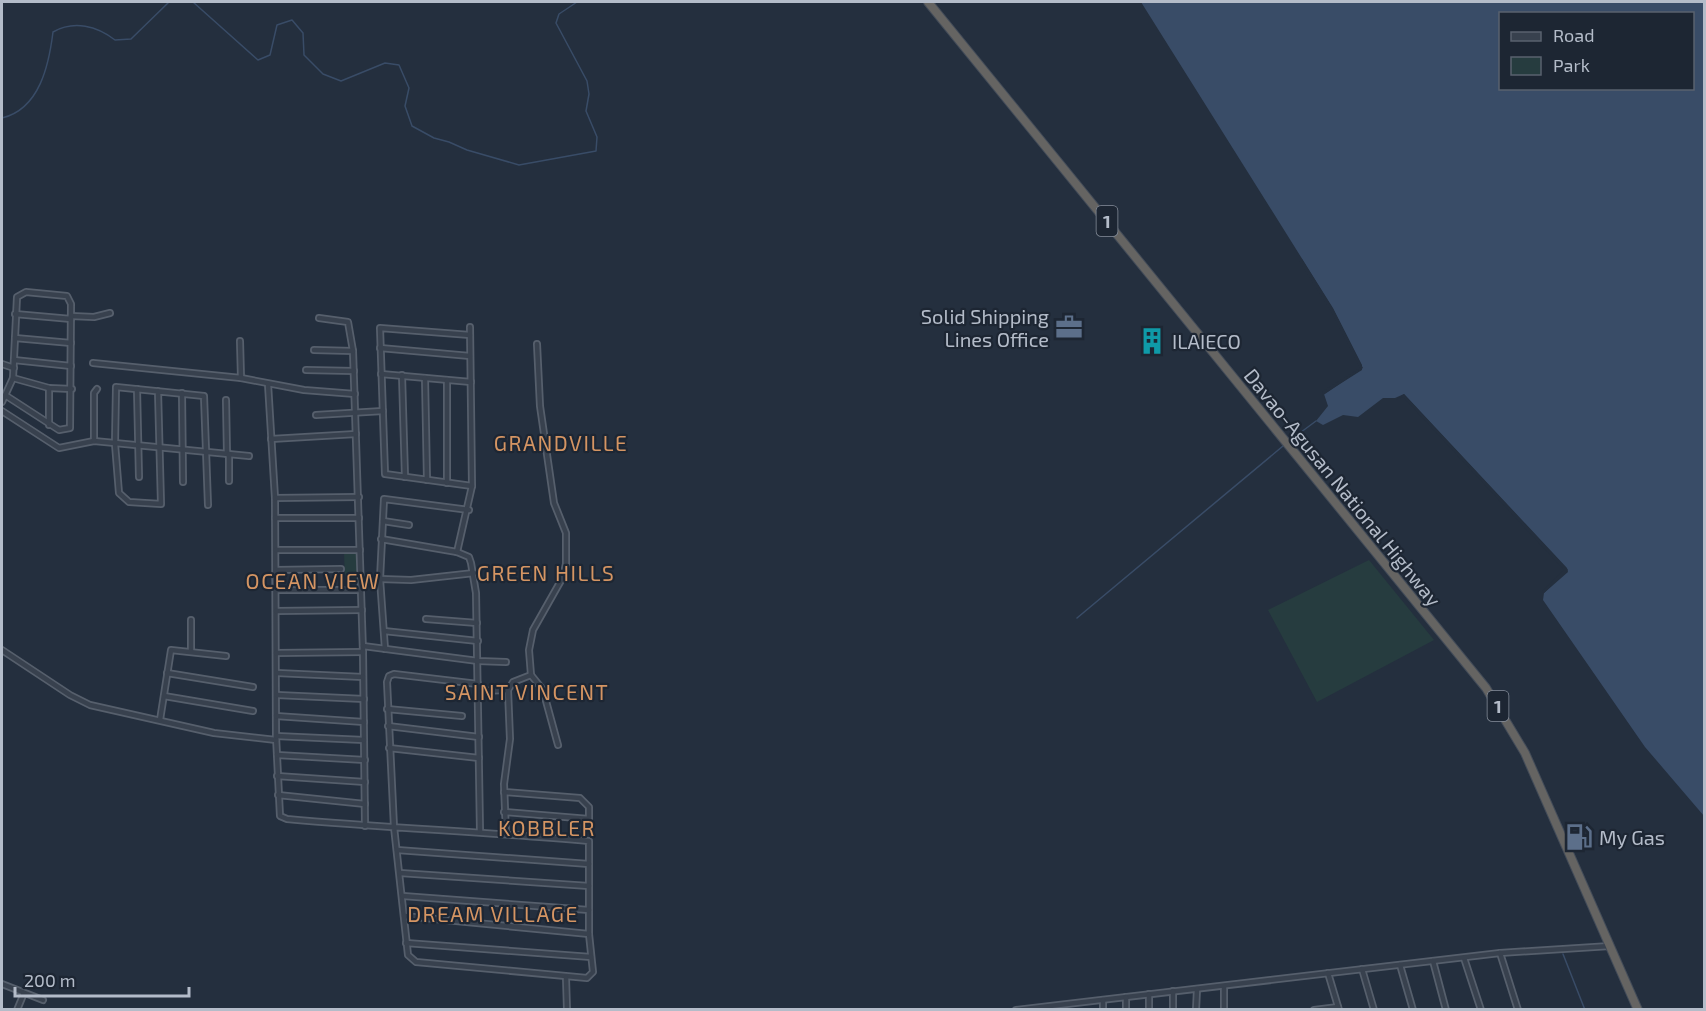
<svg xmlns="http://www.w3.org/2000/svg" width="1706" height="1011" font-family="'Exo 2',sans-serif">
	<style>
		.green { fill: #263c3f }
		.water { fill: #394c67; fill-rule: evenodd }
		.pier { fill: #242f3e }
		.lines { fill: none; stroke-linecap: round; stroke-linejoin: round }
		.stream { stroke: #394c67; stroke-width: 1.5 }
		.minor-casing { stroke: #565f6c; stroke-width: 8 }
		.trunk-casing { stroke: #434c59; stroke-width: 10 }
		.minor { stroke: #38414e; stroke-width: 4.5 }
		.trunk { stroke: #656462; stroke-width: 8 }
		.labels { text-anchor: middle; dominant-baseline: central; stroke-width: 4.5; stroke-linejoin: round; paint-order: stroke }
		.shield { fill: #1d2633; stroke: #878f9c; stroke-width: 1.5 }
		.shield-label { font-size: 18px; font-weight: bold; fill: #b4bcc9 }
		.poi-label { font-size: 20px; fill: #b4bcc9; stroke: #1d2633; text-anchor: start }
		.street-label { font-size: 20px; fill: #b4bcc9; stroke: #1d2633 }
		.neighbourhood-label { font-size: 21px; letter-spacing: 1.5px; fill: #d59563; stroke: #1d2633 }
	</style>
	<rect width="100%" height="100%" fill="#242f3e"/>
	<g class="green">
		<path d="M344,553H358V579L345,580Z"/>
		<path d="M1369,560L1434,640L1317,702L1268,610Z"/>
	</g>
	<path class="water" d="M1141,2H1704V816L1645,747L1543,600L1544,593L1568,570L1404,394L1395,398H1383L1358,417L1343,415L1323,425L1316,421L1328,406L1324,394L1362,370V365L1333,308ZM1500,14H1692V88H1500Z"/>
	<g class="pier">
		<path d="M1302,259L1333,309L1363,368L1322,396L1323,391L1360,368L1330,310L1299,261Z"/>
		<path d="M1404,394L1567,568L1568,572L1544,593L1542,591L1564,570L1403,397L1396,400Z"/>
	</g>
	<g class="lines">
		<g class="stream">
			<path d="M193,2L258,60L270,55L277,25L292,20L303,33L304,55L323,74L341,81L385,63L399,65L409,88L405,106L412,126L434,138L449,142L467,150L519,165L596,151L597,137L586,111L589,94L587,81L556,23L559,14L577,2"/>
			<path d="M2,118C40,109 49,64 53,32C74,20 97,26 115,40L131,39L169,2"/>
			<path d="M1289,441L1316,421"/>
			<path d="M1077,618L1283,446"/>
			<path d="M1563,954L1585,1010"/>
		</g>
		<defs>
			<g id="minor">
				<path d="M15,314L71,319"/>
				<path d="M71,316L94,317L110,313"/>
				<path d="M319,318L348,322L353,351L363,652L365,826"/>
				<path d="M470,335L380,328L385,474L472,486"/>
				<path d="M15,338L71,343"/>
				<path d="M240,341L241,378"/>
				<path d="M537,344L540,406L554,503L566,533V564L563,577L533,630L529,650L531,675L543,690L558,745"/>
				<path d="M380,348L470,356"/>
				<path d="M314,350L353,351"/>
				<path d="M14,360L71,366"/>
				<path d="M93,363L241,378L304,390L355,394"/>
				<path d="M2,364L14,368"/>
				<path d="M306,370L354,371"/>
				<path d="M381,374L471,382"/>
				<path d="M402,375L405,477"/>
				<path d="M13,378L49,388L72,389"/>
				<path d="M425,378L427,480"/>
				<path d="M268,384L275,498L276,736L280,816L287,819C387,828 488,832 589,841V934L593,972L587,978L416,962L408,955L394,827L387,682L389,676L394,674L478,684"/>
				<path d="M49,388V425"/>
				<path d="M137,389L139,477"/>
				<path d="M158,391L161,504L129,502L119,493L115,444L116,387L204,396L208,505"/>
				<path d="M182,393L183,482"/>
				<path d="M226,400L227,454"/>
				<path d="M2,402L13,378L17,297L26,292L67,296L71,304L70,428L59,430L5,395"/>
				<path d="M2,411L59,448L94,441L249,456"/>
				<path d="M316,415L383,411"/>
				<path d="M271,439L356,434"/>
				<path d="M94,441V393L97,389"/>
				<path d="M229,481V454"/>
				<path d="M447,483V380"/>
				<path d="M275,498L359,497"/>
				<path d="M275,518H359"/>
				<path d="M383,521L409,525"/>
				<path d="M381,539L457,552L469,557L471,563L476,593L480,831"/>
				<path d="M276,550H360"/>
				<path d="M457,552L472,486L470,327"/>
				<path d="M276,570L341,569"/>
				<path d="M380,579L411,580L474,573"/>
				<path d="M276,590H361"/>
				<path d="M276,611L362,610"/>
				<path d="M426,619L477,623"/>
				<path d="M384,631L478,641"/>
				<path d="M363,646L478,661L506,662"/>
				<path d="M385,649L380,579L384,499L469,510"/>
				<path d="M2,650L70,695L90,705L214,733L276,740"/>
				<path d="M191,651V620"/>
				<path d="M276,653L363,652"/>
				<path d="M167,673L253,687"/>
				<path d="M277,673L363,677"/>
				<path d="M478,691L508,690"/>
				<path d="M277,695L364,699"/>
				<path d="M164,696L253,711"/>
				<path d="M387,709L462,716"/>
				<path d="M276,716L364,722"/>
				<path d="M160,720L171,650L226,656"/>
				<path d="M388,726L479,737"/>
				<path d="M276,736L364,740"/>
				<path d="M389,748L479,758"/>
				<path d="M277,755L365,760"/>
				<path d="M277,776L365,782"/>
				<path d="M504,792L580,798L589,807V819L504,812"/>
				<path d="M278,795L365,804"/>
				<path d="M506,834L504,784L510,739L508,690L513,682L531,675"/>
				<path d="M397,850L589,864"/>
				<path d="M400,873L589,886"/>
				<path d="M403,896L589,910"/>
				<path d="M404,916L589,934"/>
				<path d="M406,943L591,957"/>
				<path d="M1500,953L1518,1010"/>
				<path d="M1464,958L1481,1010"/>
				<path d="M1433,961L1446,1010"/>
				<path d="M1400,965L1413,1010"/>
				<path d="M1362,969L1374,1010"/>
				<path d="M1328,973L1339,1010"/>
				<path d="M566,978L567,1010"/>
				<path d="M2,984L43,1000"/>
				<path d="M1224,986V1010"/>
				<path d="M17,1010L24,993"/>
				<path d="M1016,1010L1500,953L1610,946"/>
				<path d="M1103,1010V1000"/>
				<path d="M1126,1010V997"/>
				<path d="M1149,1010V994"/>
				<path d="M1173,1010V991"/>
				<path d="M1196,1010L1197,989"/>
				<path d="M1314,1010L1338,1007"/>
			</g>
			<path id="trunk" d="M928,2L1486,688L1525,753L1638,1010"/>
		</defs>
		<use href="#minor" class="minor-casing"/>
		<use href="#trunk" class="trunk-casing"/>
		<use href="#minor" class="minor"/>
		<use href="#trunk" class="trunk"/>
	</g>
	<defs>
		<symbol id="office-bare" viewBox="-9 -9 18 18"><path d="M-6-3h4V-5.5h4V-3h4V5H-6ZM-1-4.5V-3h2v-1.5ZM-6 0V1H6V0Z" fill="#5c6f8a" stroke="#1d2633" stroke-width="2.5" paint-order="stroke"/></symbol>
		<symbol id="building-bare" viewBox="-9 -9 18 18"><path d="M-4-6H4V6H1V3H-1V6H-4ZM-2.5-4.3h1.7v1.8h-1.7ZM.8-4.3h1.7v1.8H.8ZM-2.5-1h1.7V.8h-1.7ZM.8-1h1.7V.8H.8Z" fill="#0f9aa8" stroke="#1d2633" stroke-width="2.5" paint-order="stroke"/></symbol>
		<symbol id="fuel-bare" viewBox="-9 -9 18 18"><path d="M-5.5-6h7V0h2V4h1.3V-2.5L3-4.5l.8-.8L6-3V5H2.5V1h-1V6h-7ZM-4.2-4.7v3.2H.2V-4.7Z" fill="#5c6f8a" stroke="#1d2633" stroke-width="2.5" paint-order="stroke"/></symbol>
	</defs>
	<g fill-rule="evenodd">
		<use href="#office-bare" x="1050" y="308" width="38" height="38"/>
		<use href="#building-bare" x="1133" y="322" width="38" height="38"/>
		<use href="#fuel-bare" x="1560" y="818" width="38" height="38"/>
	</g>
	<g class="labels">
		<g class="shield">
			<rect x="1096.5" y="206" width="21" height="30" rx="4.5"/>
			<rect x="1487.5" y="691" width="21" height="30" rx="4.5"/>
		</g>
		<g class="shield-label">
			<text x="1107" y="221">1</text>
			<text x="1498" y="706">1</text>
		</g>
		<g class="poi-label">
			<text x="1049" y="316" text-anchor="end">Solid Shipping<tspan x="1049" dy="23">Lines Office</tspan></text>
			<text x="1172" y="341">ILAIECO</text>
			<text x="1599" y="837">My Gas</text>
		</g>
		<g class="street-label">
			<text transform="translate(1343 487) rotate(51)">Davao-Agusan National Highway</text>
		</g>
		<g class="neighbourhood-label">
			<text x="561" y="442">GRANDVILLE</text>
			<text x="546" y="572">GREEN HILLS</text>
			<text x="313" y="580">OCEAN VIEW</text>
			<text x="527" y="691">SAINT VINCENT</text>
			<text x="547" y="827">KOBBLER</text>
			<text x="493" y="913">DREAM VILLAGE</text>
		</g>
	</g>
	<rect width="1706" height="1011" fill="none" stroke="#b4bcc9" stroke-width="6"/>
	<rect x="1499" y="12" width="195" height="78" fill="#1d2633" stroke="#59626f" stroke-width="1.5"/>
	<rect x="1511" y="32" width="30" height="9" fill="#38414e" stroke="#59626f" stroke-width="1.5"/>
	<text x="1553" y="42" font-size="18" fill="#b4bcc9">Road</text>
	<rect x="1511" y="57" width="30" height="18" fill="#263c3f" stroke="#59626f" stroke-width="1.5"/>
	<text x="1553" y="72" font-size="18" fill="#b4bcc9">Park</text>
	<path d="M15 987v9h174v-9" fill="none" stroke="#b4bcc9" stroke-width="3"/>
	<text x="24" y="987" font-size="18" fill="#b4bcc9" stroke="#1d2633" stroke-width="4.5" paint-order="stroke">200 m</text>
</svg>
